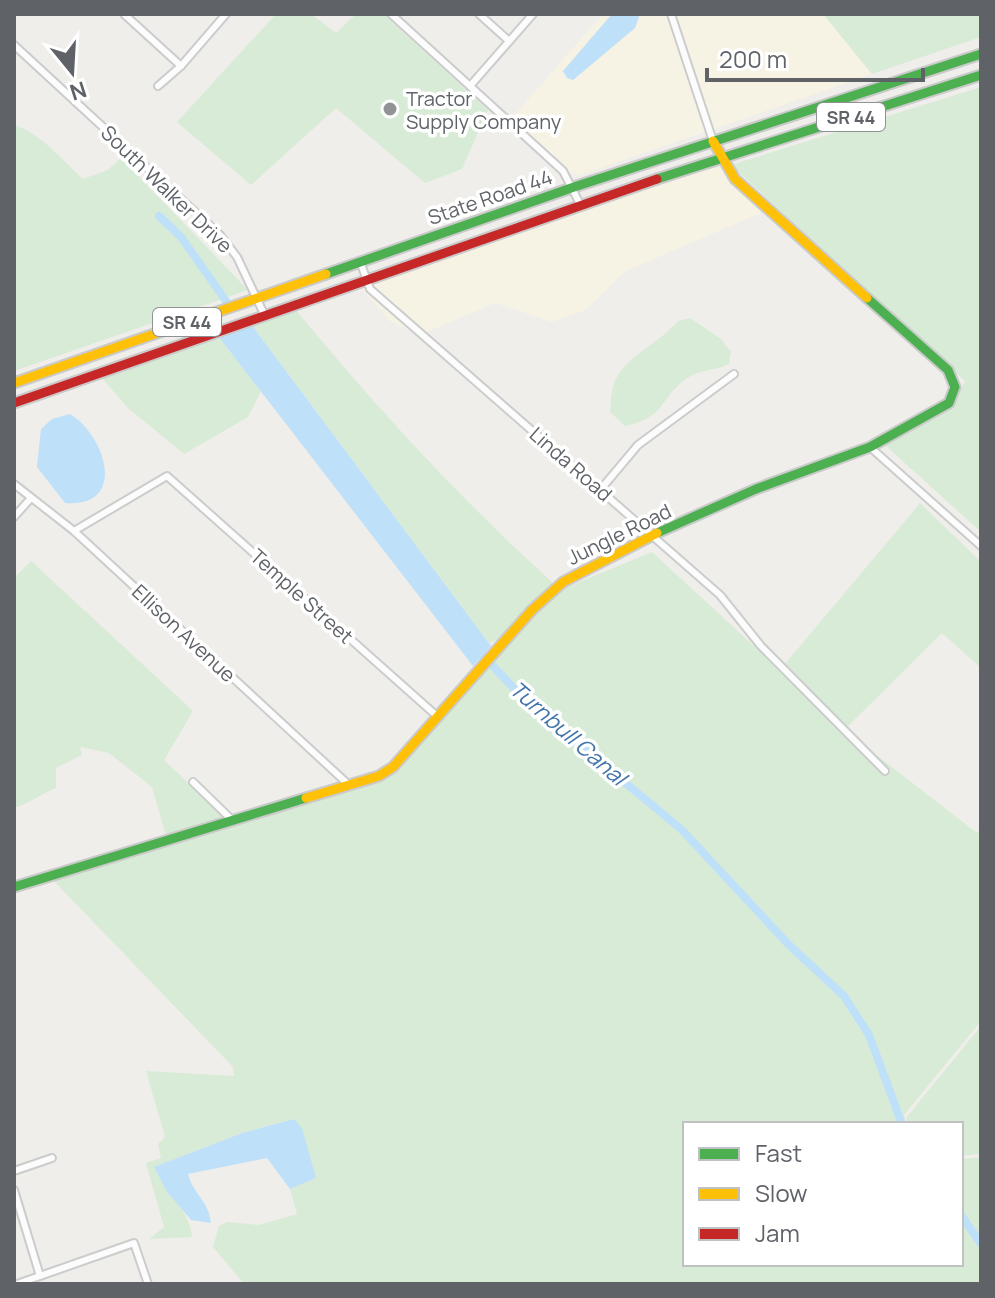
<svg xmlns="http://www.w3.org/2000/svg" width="995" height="1298" font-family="Manrope,sans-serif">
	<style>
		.commercial { fill: #f7f3e4 }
		.green { fill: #d8ebd6 }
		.water { fill: #bfe0f9 }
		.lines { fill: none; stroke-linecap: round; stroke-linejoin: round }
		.canal { stroke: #bfe0f9; stroke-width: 8 }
		.street-casing { stroke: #cbcccc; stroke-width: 10 }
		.fast-casing { stroke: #cacacb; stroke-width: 13 }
		.slow-casing { stroke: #cacacb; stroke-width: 13 }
		.jam-casing { stroke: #cacacb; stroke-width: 13 }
		.street { stroke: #fdfcfc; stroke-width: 6 }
		.fast { stroke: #4caf50; stroke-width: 9 }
		.slow { stroke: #ffc107; stroke-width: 9 }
		.jam { stroke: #c62828; stroke-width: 9 }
		.poi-dot { fill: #919496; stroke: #fff; stroke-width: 3 }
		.labels { text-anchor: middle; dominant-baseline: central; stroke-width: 7; stroke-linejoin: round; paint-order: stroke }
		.shield { fill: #fff; stroke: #8f9295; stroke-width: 2 }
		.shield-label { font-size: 18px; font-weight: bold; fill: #5f6368 }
		.poi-label { font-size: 20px; fill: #5f6368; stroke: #fff; text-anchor: start }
		.street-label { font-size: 20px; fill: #5f6368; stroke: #fff }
		.water-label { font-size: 22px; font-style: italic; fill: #4174aa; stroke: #fff }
	</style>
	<rect width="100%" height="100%" fill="#efeeea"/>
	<g class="commercial">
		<path d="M603,14H612L564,71L573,80L635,28L640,14H823L872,74L578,176L554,164L505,126Z"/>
		<path d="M721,167L765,211L626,271L585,310L552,322L495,303L422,334L391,322L360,287L689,172Z"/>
	</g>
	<g class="green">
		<path d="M276,14H311L336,33L356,14H383L488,110L462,169L425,183L336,108L251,185L177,122Z"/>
		<path d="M823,14H981V37L872,74Z"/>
		<path d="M981,87V532L886,446L887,442L951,407L965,381L731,165Z"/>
		<path d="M14,125C42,134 61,159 83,179L108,170L121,158L248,290L14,371Z"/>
		<path d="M295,309C376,407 460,499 554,584L502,638L489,643L251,324Z"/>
		<path d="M690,318L721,339L731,352L729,364C715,371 699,369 686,379C659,398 667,417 625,426L610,412C611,402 611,388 616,379C628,355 661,342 678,321Z"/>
		<path d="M218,336L261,391L248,417L184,454L128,408L101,377Z"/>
		<path d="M920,503L981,562V668L942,633L844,730L977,833L981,829V1021L904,1115L906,1124H685V1264H961V1159L981,1157V1284H244L213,1247L219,1226L227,1222L259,1225L297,1214L290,1189L315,1178L294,1119L242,1133L155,1167C165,1192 190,1210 192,1237L149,1239L164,1227L146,1163L161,1158L158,1144L165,1137L146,1071L234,1076L233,1067L51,878L381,780L396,770L534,613L560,590L652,552L780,670Z"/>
		<path d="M31,561L193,711L164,760L225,818L166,836L152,787L109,753L80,747L82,755L56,768V788C40,794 31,803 14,808V578Z"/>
		<path d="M981,1026V1154L961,1156V1124H909L906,1118Z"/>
	</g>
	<g class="water">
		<path d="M612,14H640L635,28L573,80L567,78L563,71Z"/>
		<path d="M251,324L491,646L473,666L218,336Z"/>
		<path d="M70,414C106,436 128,508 65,503L37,467L41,429L52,419Z"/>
		<path d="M294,1119L302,1128L316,1178L290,1189L267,1158L188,1174C193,1194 209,1201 211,1223L191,1220L167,1192L154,1167L242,1133Z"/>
	</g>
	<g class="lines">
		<g class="canal">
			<path d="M159,216L181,237L226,301"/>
			<path d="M475,647L524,699L681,829L788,944L844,996L869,1035L902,1124"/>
			<path d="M961,1215L981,1244"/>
		</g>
		<defs>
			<g id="street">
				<path d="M124,14L181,66"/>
				<path d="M391,14L563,171L580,204"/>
				<path d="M479,14L509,41"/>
				<path d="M671,14L713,141"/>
				<path d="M14,45L220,235L237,257L264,314"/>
				<path d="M158,86L181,66L226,14"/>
				<path d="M470,86L533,14"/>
				<path d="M360,261L370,289L720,595L761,646L885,771"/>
				<path d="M870,447L981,546"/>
				<path d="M14,484L74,531L350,786"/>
				<path d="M601,489L638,445L734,374"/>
				<path d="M14,517L31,498"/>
				<path d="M74,531L167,476L438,717"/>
				<path d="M193,782L232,820"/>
				<path d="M14,1171L52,1158"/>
				<path d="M14,1190L40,1276"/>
				<path d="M17,1284L134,1243L148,1284"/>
			</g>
			<g id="fast">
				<path d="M657,179L981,75"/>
				<path d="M326,274L574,187L981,54"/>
				<path d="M657,533L756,489L870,447L949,403L955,387L948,370L867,298"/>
				<path d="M14,887L306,798"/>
			</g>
			<g id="slow">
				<path d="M713,141L735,179L867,298"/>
				<path d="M14,383L326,274"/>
				<path d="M306,798L379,776L393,767L532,610L563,582L657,533"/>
			</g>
			<path id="jam" d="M14,403L657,179"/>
		</defs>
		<use href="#street" class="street-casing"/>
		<use href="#fast" class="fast-casing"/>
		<use href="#slow" class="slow-casing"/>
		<use href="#jam" class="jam-casing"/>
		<use href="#street" class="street"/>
		<use href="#fast" class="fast"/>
		<use href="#slow" class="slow"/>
		<use href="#jam" class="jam"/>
	</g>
	<circle class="poi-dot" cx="390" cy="109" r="8"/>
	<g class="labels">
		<g class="shield">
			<rect x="817" y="103" width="68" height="28" rx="6"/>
			<rect x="153" y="308" width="68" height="28" rx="6"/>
		</g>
		<g class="shield-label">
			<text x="851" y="117">SR 44</text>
			<text x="187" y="322">SR 44</text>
		</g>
		<g class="poi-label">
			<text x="406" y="98">Tractor<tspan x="406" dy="23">Supply Company</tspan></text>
		</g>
		<g class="street-label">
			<text transform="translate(167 189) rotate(44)">South Walker Drive</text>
			<text transform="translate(490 197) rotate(-19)">State Road 44</text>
			<text transform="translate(571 464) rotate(41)">Linda Road</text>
			<text transform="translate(619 534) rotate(-26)">Jungle Road</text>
			<text transform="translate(302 596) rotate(42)">Temple Street</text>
			<text transform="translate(184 633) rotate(43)">Ellison Avenue</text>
		</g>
		<g class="water-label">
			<text transform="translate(568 733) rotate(41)">Turnbull Canal</text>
		</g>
	</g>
	<rect width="995" height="1298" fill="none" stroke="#5f6368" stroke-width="32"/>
	<rect x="683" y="1122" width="280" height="144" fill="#ffffff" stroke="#bfc1c3" stroke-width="2"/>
	<rect x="699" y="1148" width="40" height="12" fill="#4caf50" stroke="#bfc1c3" stroke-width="2"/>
	<text x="755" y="1162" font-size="24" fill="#5f6368">Fast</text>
	<rect x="699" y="1188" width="40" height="12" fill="#ffc107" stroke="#bfc1c3" stroke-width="2"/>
	<text x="755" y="1202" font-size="24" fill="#5f6368">Slow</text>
	<rect x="699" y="1228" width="40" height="12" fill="#c62828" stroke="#bfc1c3" stroke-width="2"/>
	<text x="755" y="1242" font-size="24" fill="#5f6368">Jam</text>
	<g transform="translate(72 72) rotate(162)" stroke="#ffffff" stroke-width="6" paint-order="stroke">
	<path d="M0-6L14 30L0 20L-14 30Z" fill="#5f6368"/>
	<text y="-12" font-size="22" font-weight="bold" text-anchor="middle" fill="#5f6368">N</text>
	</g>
	<path d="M707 68v12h216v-12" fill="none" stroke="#5f6368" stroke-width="4"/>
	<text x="719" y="68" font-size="24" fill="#5f6368" stroke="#ffffff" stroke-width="6" paint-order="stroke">200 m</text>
</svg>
